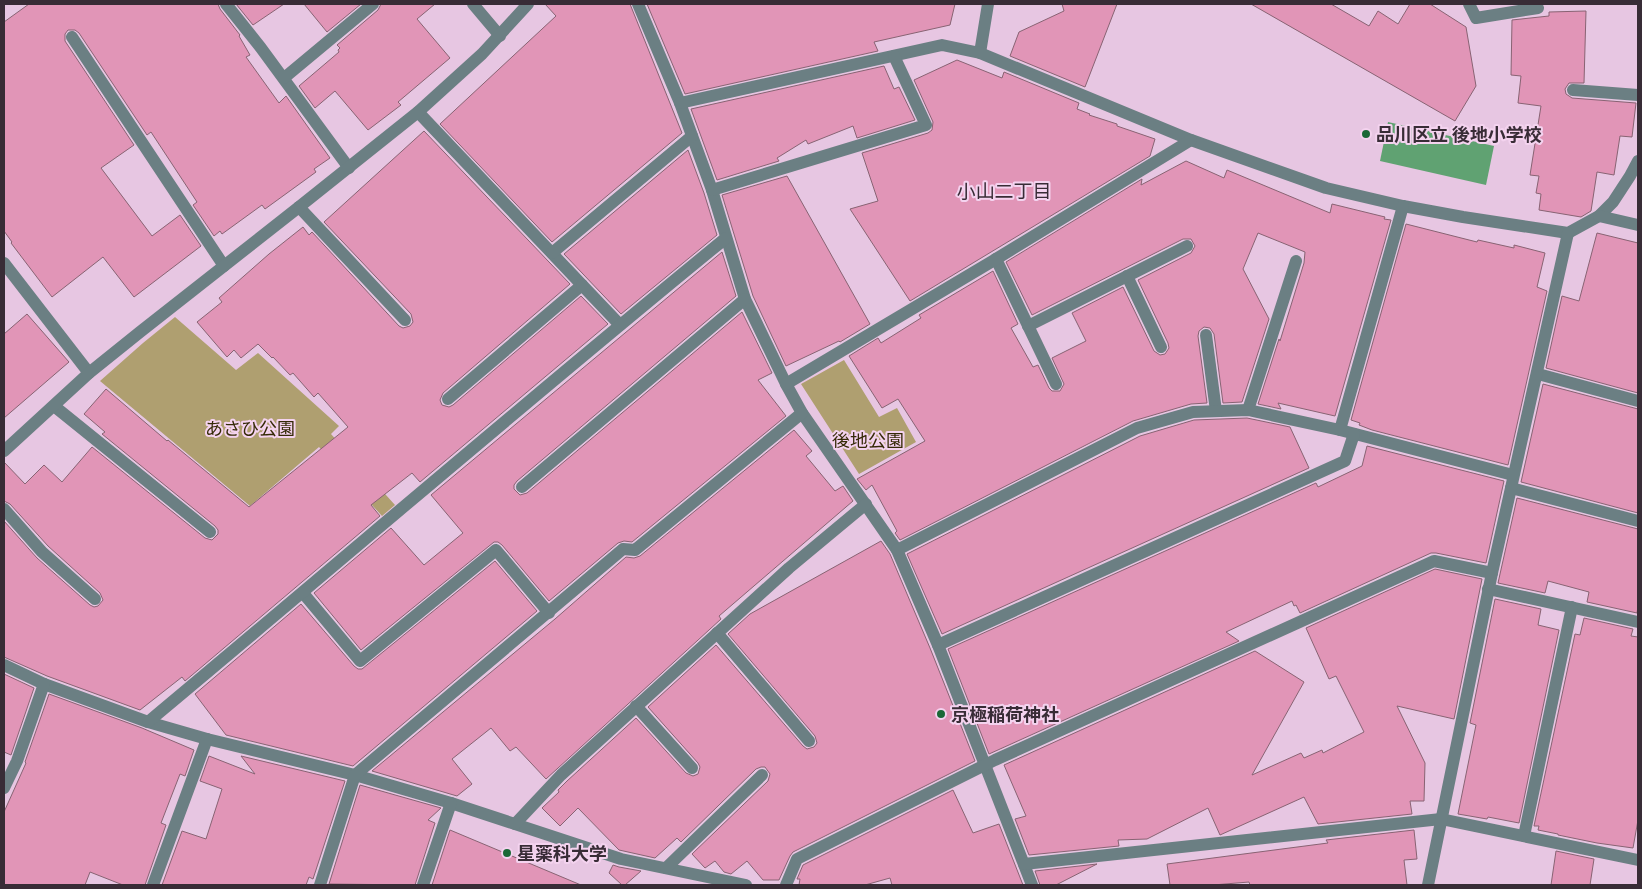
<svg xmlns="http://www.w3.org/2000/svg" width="1642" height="889" font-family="Poppins,'Noto Sans JP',sans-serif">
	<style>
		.green { fill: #af9f70 }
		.water { fill: #60a272 }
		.building { fill: #e195b7; stroke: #886373 }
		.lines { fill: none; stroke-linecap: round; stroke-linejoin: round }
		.minor { stroke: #6b7f83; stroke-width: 12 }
		.poi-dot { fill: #1b6837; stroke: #f4d3ef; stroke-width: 2 }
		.labels { text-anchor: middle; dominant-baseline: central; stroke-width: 4; stroke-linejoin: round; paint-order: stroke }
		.poi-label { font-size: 18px; font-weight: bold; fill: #382c36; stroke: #f4d3ef; text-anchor: start }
		.park-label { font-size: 18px; fill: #352a07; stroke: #f4d3ef }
		.neighbourhood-label { font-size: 19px; fill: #382c36; stroke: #f4d3ef }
	</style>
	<rect width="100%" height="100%" fill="#e7c6e2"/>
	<g class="green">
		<path d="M175,317L236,370L258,353L339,426L331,434L395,505L382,516L319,447L250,506L100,381L143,343Z"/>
		<path d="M844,360L879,417L897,408L916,442L859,474L801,384Z"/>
	</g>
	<path class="water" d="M1388,122L1494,146L1486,185L1380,161Z"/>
	<g class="building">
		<path d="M29,4H218L220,9L240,35L239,36L250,55L246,57L279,103L286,96L330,158L314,169L316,172L265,209L262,205L222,234L220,231L214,236L193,205L197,202L151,132L147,135L79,33L75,30H68L65,34V41L134,145L101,168L152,236L180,215L201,246L134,297L103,257L52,297L11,243L12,242L4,231V22Z"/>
		<path d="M236,4H284L253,25Z"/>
		<path d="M304,4H361L327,32Z"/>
		<path d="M381,4H435L417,19L450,58L398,102L401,105L368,130L335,91L315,108L299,86L339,52L338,50L340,48L337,45L378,10Z"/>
		<path d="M545,4H630L682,133L552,242L440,124L556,16Z"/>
		<path d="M647,4H955L950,25L874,42L878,51L685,94Z"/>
		<path d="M1062,4H1117L1085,87L1010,56L1019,32L1064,11Z"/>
		<path d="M1251,4H1331L1369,26L1378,11L1398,24L1410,4H1430L1466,27L1476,86L1455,121Z"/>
		<path d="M1586,11L1584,83H1569L1565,89L1566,94L1572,98L1636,103L1632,137L1620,136L1614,175L1597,172L1591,211L1581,217L1539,210L1541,194L1536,193L1539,176L1530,175L1541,106L1518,103L1521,76L1511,75L1512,20L1549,16V12Z"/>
		<path d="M957,60L1002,78L1004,72L1079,103L1077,109L1090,114L1089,115L1117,124V126L1155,139L1150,156L910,301L850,209L878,201L862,153L928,133L932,130L933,122L914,80Z"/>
		<path d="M884,66L894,89L899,87L915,120L857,138L853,126L808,144L806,140L777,158L779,161L717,180L691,109Z"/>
		<path d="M424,131L570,284L443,393L440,400L442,405L449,407L453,405L581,296L608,324L420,482L412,473L371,505L380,516L185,681L182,677L140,710L47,676L4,657V521L37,558L90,605L94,607L98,606L103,600L100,593L48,546L10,504L4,501V462L25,484L44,465L62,482L92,447L205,538L212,540L218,534V530L215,526L102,434L105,432L84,414L106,389L167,441L168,440L249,507L348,427L318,393L314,397L293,373L290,375L273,357L272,358L258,344L241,358L234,350L227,357L197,322L222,302L219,298L269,254L303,227L309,235L312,232L399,326L403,328L410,326L413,322L411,314L324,222Z"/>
		<path d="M688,150L704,193L717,235L621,314L564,254Z"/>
		<path d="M1186,161L1224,178L1227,170L1330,213L1332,204L1385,217L1384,219L1391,220L1335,416L1278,403L1281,409L1258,404L1279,339L1280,341L1304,263L1305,252L1258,233L1243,269L1269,319L1242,402L1223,403L1214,334L1210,328L1204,327L1199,331L1198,336L1207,403L1191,404L1133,421L900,540L895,533L897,531L872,485L866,490L857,479L925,441L898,399L882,408L849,356L878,338L881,343L921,318L919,315L993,271L1018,324L1011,328L1033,367L1038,365L1049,388L1052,391H1060L1064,384L1052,358L1086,341L1072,313L1123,287L1154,351L1160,355L1165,354L1169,348L1168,343L1138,280L1191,253L1195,246L1191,239H1183L1032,315L1006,262L1142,179L1141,185Z"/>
		<path d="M787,176L870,324L840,342L839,341L786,366L753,296L722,195Z"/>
		<path d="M1406,224L1477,242L1478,240L1514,248V245L1545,253L1537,287L1547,291L1508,465L1372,430L1359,425L1360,423L1351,420Z"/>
		<path d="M1597,233L1638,243V393L1546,368L1562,296L1579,301Z"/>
		<path d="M722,252L736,296L517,481L514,485V489L520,495L527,493L742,312L772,373L758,380L786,416L632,542L624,541L618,543L549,601L502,545L498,542H494L361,650L314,593L391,528L424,565L463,533L431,495Z"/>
		<path d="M27,314L69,362L4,418V334Z"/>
		<path d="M1543,384L1638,409V513L1521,482Z"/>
		<path d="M1247,418L1290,427L1309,468L942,634L907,554L1140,436L1194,420Z"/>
		<path d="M794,430L812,451L806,456L835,491L843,486L853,501L719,616L721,619L546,779L516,747L510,751L491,728L452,759L472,784L457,796L372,771L555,619L626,557L634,558L640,556Z"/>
		<path d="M1367,446L1504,481L1486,563L1436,553H1431L1300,613L1296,605L1294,606L1292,601L1226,632L1239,641L989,754L948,649L1316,483L1318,487L1362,466Z"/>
		<path d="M1517,498L1638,529V606L1637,613L1587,602L1589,592L1548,581L1545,593L1498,583Z"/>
		<path d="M881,541L890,554L930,648L975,761L793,852L790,856L779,880H763L747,861L731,874L724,872L715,861L705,868L692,854L768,781L770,774L765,767H761L756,769L681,842L677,838L655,858L619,850L578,808L560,826L542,808L559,792L558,790L567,781L636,718L686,773L693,776L698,774L700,767L698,763L648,707L716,645L803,746L807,749L814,747L817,743L815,736L728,634L750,614Z"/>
		<path d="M495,561L537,611L353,766L226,735L195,694L301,604L354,666L358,669H362Z"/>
		<path d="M1435,569L1482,579L1454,719L1397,706L1425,763L1424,801H1410L1412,814L1318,824L1304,797L1220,835L1208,808L1147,839L1118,840L1119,846L1029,855L1015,819L1026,816L1004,765L1255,651L1304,682L1252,775L1301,753L1304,758L1322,750L1323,753L1364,732L1336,676L1329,679L1306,628Z"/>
		<path d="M1495,599L1541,609L1538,625L1559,630L1519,823L1488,817L1487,819L1458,814L1476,725L1470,723Z"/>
		<path d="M1584,618L1633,629L1631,636L1638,637V820L1633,848L1597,843L1558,835V834L1538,830L1539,826H1534L1575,634L1580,635Z"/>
		<path d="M4,674L34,688L11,755L4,752Z"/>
		<path d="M49,694L142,728L194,750L185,776L180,774L161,823L166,825L145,885H123L90,872L85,885H4V812L26,763L25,762Z"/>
		<path d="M209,756L255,774L241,756L345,781L313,879L309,877L306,885H162L182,831L206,839L222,789L200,781Z"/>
		<path d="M360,785L441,808L428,820L435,823L415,885L329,884Z"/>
		<path d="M953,790L973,833L999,824L1023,885H892L890,878L865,885H799L800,879H797L803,865Z"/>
		<path d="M450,830L581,885H432Z"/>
		<path d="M1414,830L1417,859L1404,860L1407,885H1250L1249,882L1213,885H1170L1167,864L1328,843L1326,840Z"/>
		<path d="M1556,851L1594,859L1590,885H1551Z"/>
		<path d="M1097,864L1056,885H1040L1035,871Z"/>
		<path d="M613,865L619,867L641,871L625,885H622L609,873Z"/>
	</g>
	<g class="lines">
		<g class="minor">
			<path d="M226,4L261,48L349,168"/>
			<path d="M473,4L500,36"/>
			<path d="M638,4L680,103L712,190L745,299L786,384L802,413L897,550L938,645L1032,885"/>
			<path d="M1469,4L1476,18L1538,8"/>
			<path d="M72,37L224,266"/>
			<path d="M980,53L988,4"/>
			<path d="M284,78L373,4"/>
			<path d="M1573,90L1638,95"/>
			<path d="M680,103L942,45L980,53L1191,140L1326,188L1403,206L1463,217L1568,233L1599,216L1613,202L1630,176L1638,161"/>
			<path d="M418,112L582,285L448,399"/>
			<path d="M712,190L926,125L894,56"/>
			<path d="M299,207L405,320"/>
			<path d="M1599,216L1638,225"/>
			<path d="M552,253L692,136"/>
			<path d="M996,259L1056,384"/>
			<path d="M4,263L89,373"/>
			<path d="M1127,276L1161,347"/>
			<path d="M582,285L620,325"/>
			<path d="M1028,326L1187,246"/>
			<path d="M1206,335L1216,411"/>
			<path d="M1538,374L1638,401"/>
			<path d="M786,384L996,259L1191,140"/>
			<path d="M54,406L210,532"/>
			<path d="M1248,410L1296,261"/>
			<path d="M1340,430L1403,206"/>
			<path d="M4,451L89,373L140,332L299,207L418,112L482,54L528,4"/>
			<path d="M522,487L745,299"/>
			<path d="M1511,488L1638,521"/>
			<path d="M4,509L42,552L95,599"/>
			<path d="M897,550L1137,428L1193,412L1248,410L1340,430L1513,475"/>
			<path d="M1488,589L1638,622"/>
			<path d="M303,593L360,661L496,550L549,613"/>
			<path d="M717,633L809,741"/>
			<path d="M938,645L1345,461L1354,434"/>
			<path d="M4,665L44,684L148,722L207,739L355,775L451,803L621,859L746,885"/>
			<path d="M636,706L692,768"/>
			<path d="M148,722C341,561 531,397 726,238"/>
			<path d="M4,788L17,761L44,684"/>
			<path d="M515,824L561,775L789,568L866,504"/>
			<path d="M1524,836L1572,607"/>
			<path d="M1024,864L1441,819L1638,860"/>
			<path d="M666,868L762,775"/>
			<path d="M153,885L207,739"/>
			<path d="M320,885L355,775L623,549L635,550L802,413"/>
			<path d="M423,885L451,803"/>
			<path d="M786,885L797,859L995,760L1434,561L1492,573"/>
			<path d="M1428,885L1492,573L1568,233"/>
		</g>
	</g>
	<g class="poi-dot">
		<circle cx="1366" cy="134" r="5"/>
		<circle cx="941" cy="714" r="5"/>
		<circle cx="507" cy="853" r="5"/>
	</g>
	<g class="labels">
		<g class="poi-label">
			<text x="1376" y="134">品川区立 後地小学校</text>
			<text x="951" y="714">京極稲荷神社</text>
			<text x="517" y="853">星薬科大学</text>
		</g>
		<g class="park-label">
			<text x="250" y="428">あさひ公園</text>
			<text x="868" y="440">後地公園</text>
		</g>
		<g class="neighbourhood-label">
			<text x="1004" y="191">小山二丁目</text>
		</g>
	</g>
	<rect width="1642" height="889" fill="none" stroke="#382c36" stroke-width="10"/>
</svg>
